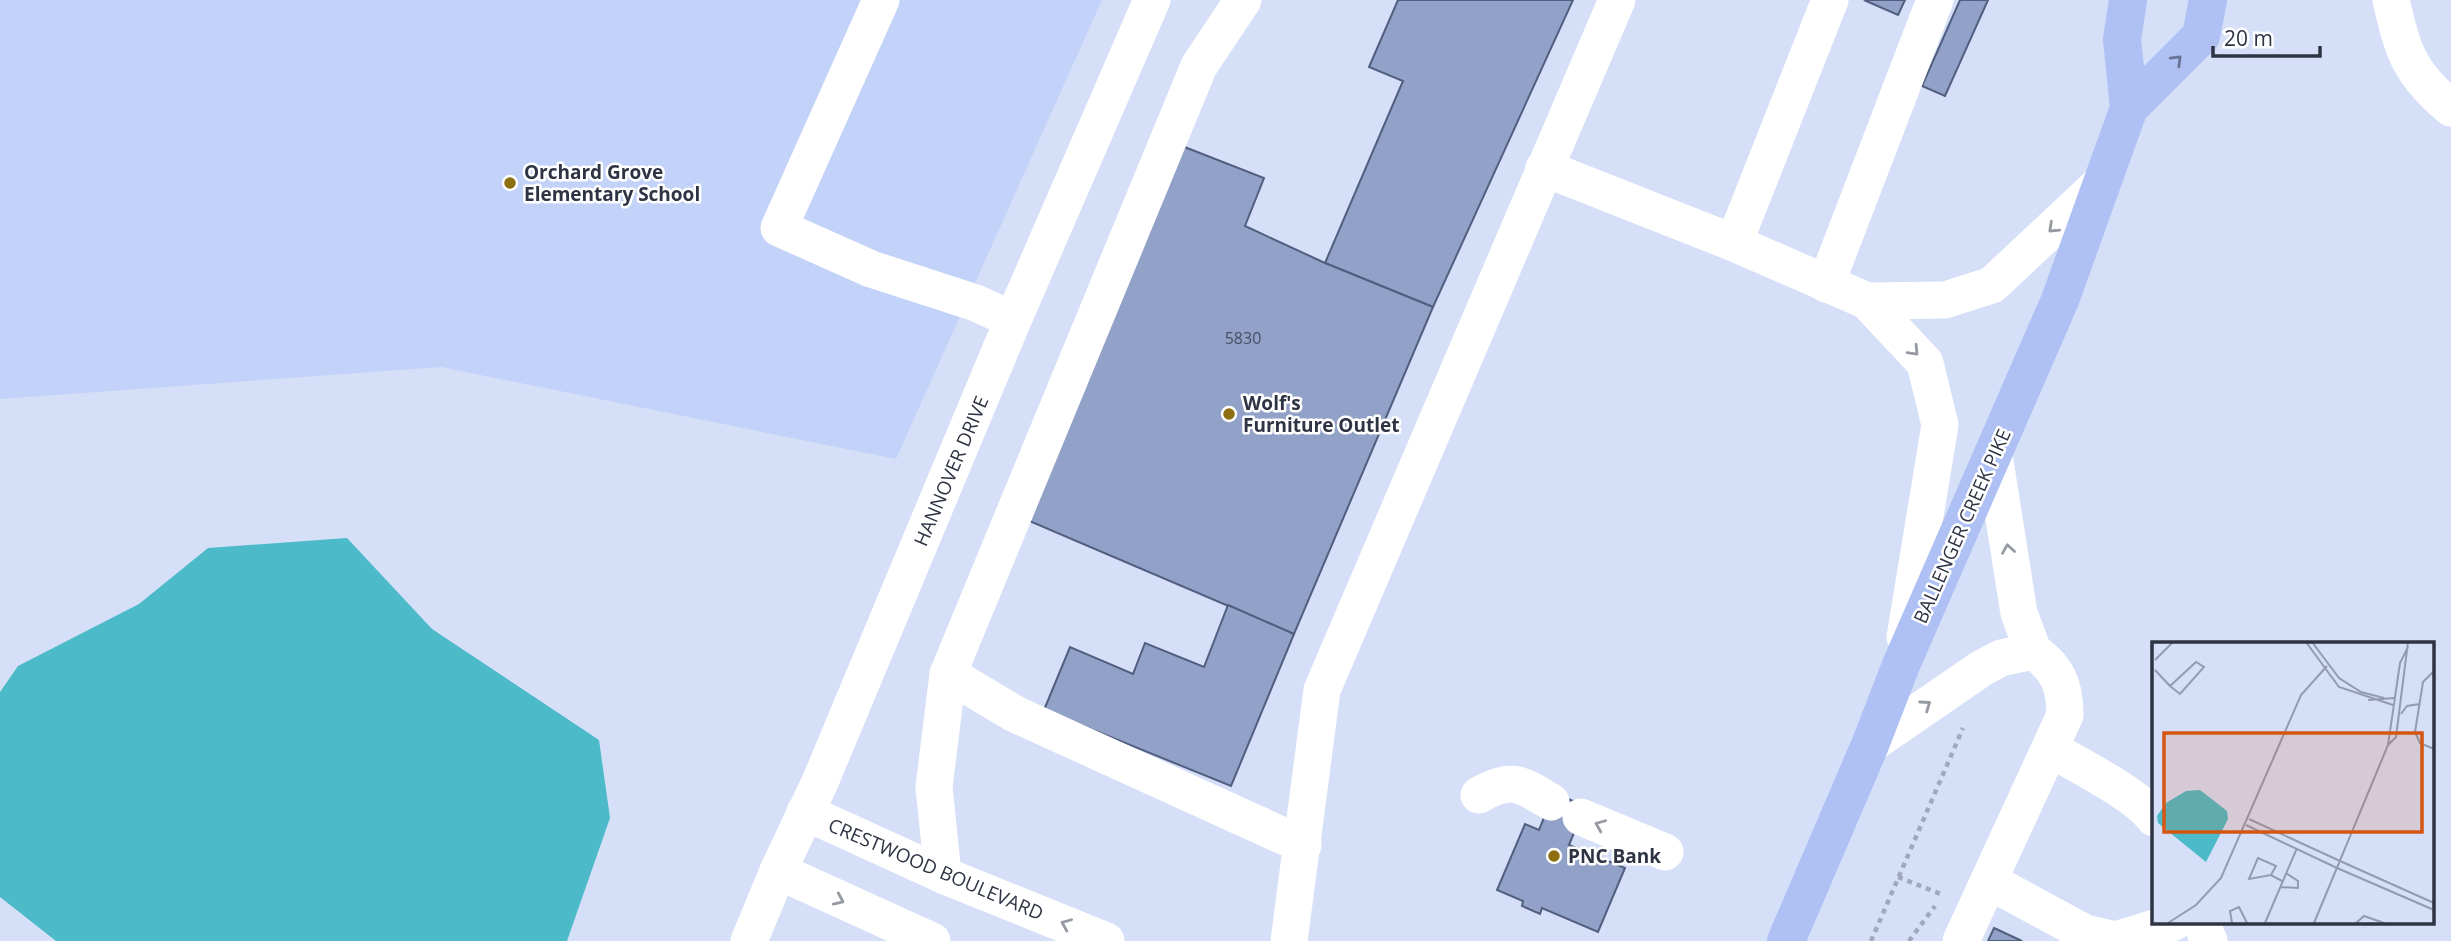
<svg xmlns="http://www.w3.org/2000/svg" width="2451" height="941" font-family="'Open Sans',sans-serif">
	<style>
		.built { fill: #c3d2f8 }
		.water { fill: #4cbac9 }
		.building { fill: #92a1c7; stroke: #515e80; stroke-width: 2 }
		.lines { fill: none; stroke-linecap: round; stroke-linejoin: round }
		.path { stroke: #9fa8bd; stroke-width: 4.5; stroke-dasharray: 5 5; stroke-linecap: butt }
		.minor { stroke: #fff; stroke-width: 37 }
		.major { stroke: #afc1f4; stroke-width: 38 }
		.oneway { stroke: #687393 }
		.oneway2 { stroke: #969aa2 }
		.poi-dot { fill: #8d6e11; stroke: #fff; stroke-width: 2.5 }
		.labels { text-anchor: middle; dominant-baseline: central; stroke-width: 5; stroke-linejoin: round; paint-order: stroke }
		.number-label { font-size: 16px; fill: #474f65 }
		.poi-label { font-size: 19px; font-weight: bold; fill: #2e3444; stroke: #fff; text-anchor: start }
		.street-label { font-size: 19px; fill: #2e3444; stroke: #fff }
		.inset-road { fill: none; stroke: #929baf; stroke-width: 2 }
		.view { fill: #d55512; fill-opacity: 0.15; stroke: #d55512; stroke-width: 3.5 }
		.inset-edge { fill: none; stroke: #2e3444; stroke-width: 3.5 }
	</style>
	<rect width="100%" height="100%" fill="#d5dff7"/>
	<path class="built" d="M0,0H1102L896,459L441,367L0,399Z"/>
	<path class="water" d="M347,538L432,629L599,740L610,818L567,941H56L0,897V692L18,666L139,604L208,548Z"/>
	<g class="building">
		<path d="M1398,0H1573L1433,307L1325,263L1403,81L1369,67Z"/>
		<path d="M1864,0H1905L1898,15Z"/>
		<path d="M1960,0H1988L1945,96L1922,86Z"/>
		<path d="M1182,146L1264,178L1245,226L1325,263L1433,307L1294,634L1027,520Z"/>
		<path d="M1228,605L1294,634L1231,786L1044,710L1070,647L1133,674L1145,643L1204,667Z"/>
		<path d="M1554,793L1585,806L1569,845L1625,868L1598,932L1542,908L1540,914L1522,906L1523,901L1497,890L1525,824L1539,830Z"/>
		<path d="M1994,928L2022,941H1988Z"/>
	</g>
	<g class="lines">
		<g class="path">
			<path d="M1898,877L1943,895"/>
			<path d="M1871,941L1963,728"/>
			<path d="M1909,941L1935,906"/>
		</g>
		<g class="minor">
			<path d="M881,0L779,228L871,269L976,303L1013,320"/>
			<path d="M2391,0C2403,52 2409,73 2451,108"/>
			<path d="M1544,168L1734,243L1867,301L1925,363L1940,425L1905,637"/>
			<path d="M1734,243L1830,0"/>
			<path d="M1826,284L1935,0"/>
			<path d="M1867,301L1945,300L1992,285L2103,181"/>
			<path d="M948,674L1015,714L1303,845"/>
			<path d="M1870,745L1982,668L2001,658L2033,651L2019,613L1994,455"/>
			<path d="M2051,749C2079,766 2135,793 2154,818"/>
			<path d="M1479,795C1512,776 1521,784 1551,802"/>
			<path d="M805,812L943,875L1106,941"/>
			<path d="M1581,817L1665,852"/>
			<path d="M778,871L932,941"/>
			<path d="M943,875L934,787L948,674L1199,66L1243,0"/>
			<path d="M1989,881L2085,933L2116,940L2174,922"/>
			<path d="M2201,922L2209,941"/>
			<path d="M749,941L778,871L820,782L1013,320L1152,0"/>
			<path d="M1289,941L1322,690L1617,0"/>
			<path d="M1961,941L2065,715C2065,686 2058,668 2033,651"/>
		</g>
		<g class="major">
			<path d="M2129,108L2201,36L2208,0"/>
			<path d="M1786,941L1870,745L1901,665L2060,300L2129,108L2122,39L2128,0"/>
		</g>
	</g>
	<defs><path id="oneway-chevron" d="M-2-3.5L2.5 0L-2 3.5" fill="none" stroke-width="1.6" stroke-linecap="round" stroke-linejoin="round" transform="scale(1.75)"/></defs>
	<use class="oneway" href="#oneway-chevron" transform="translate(2177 60) rotate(-45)"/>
	<g class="oneway2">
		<use href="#oneway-chevron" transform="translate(2053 228) rotate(137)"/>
		<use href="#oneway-chevron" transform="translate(1914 351) rotate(47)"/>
		<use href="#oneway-chevron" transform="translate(2008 549) rotate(-99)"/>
		<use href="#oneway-chevron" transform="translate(1926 705) rotate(-35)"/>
		<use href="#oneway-chevron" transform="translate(1600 825) rotate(-157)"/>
		<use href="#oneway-chevron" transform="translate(839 900) rotate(24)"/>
		<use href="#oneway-chevron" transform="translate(1066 924) rotate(-157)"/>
	</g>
	<g class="poi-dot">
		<circle cx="510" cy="183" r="7"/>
		<circle cx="1229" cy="414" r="7"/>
		<circle cx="1554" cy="856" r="7"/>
	</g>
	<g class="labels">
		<g class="number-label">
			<text x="1243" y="338">5830</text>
		</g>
		<g class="poi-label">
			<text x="524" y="172">Orchard Grove<tspan x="524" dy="22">Elementary School</tspan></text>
			<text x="1243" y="403">Wolf's<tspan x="1243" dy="22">Furniture Outlet</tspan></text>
			<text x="1568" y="856">PNC Bank</text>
		</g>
		<g class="street-label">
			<text transform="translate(951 471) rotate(-67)">HANNOVER DRIVE</text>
			<text transform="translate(1962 526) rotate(-66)">BALLENGER CREEK PIKE</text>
			<text transform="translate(936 869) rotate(23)">CRESTWOOD BOULEVARD</text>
		</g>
	</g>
	<g transform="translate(2152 642)">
		<rect width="282" height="282" fill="#d5dff7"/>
		<path d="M48,148L75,169L76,177L54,220L6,181L5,174L14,161L34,149Z" fill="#4cbac9"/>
		<path class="inset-road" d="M154,0L187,45L241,63M160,0L187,36L209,50L232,56M3,18L21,0M3,28L18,44L44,20L52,25L28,52L18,44M282,29L271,40L263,90L268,101L282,107M216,58L242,56M249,72L255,64L268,62M236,103L244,95L256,0M97,177L188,219M94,183L185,226M188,219L282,261M185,226L282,268M119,233L124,224L106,216L97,237L119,233L130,239M128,245L146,246V239L134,231M16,281L44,263L69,236L149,53L175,24M80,281L78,269L87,265L95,281M113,281L145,206M162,281L236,103L248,21L256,5M204,281L212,274L232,281"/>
		<path class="view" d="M12,91H270V190H12Z"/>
		<rect width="282" height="282" class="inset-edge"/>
	</g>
	<path d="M2213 46v10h107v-10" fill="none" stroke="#2e3444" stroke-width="3.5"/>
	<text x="2224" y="46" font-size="21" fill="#2e3444" stroke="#ffffff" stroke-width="5" paint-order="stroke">20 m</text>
</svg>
